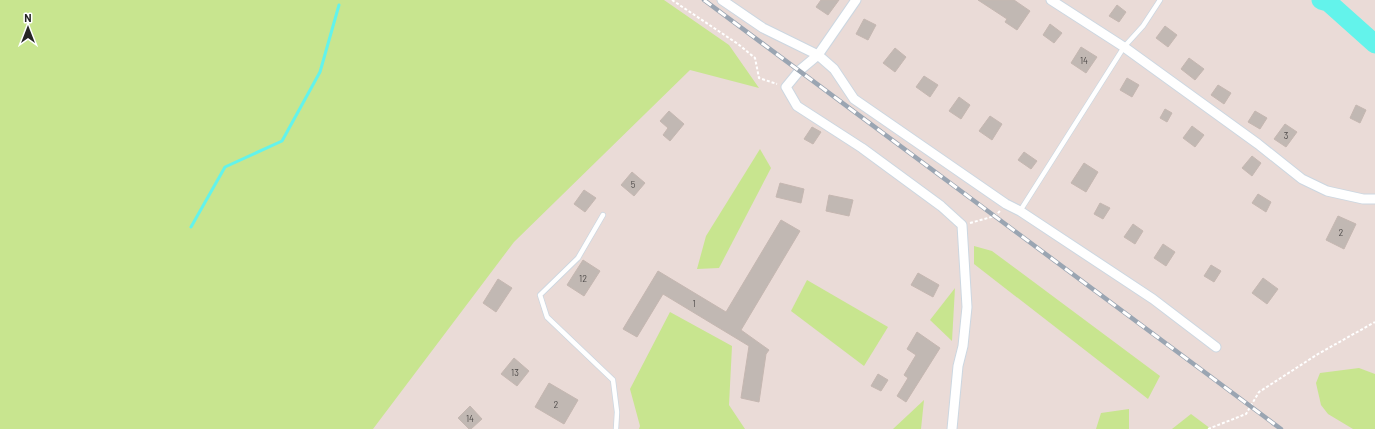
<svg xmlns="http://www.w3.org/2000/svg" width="1375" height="429" font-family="Barlow,sans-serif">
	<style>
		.green { fill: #c8e58f }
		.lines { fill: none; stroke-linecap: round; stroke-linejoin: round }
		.stream { stroke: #63f3eb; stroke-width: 3 }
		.river { stroke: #63f3eb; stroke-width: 19 }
		.building { fill: #c1b8b3; stroke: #c5b7b1 }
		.lane-casing { stroke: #ccd7e1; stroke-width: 6 }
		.street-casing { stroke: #ccd7e1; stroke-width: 11 }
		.path { stroke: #fff; stroke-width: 2; stroke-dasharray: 3 2; stroke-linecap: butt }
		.lane { stroke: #fff; stroke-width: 4.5 }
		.street { stroke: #fff; stroke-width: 9 }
		.rail-casing { stroke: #9aa5b2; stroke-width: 4.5 }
		.rail { stroke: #fff; stroke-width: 3; stroke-dasharray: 9; stroke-linecap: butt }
		.labels { text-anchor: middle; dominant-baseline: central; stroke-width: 4; stroke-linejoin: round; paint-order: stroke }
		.number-label { font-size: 9px; fill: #4d4a49 }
	</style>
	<rect width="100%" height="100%" fill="#eadbd7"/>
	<g class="green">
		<path d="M0,0H664L729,45L759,88L690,70L514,242L373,429H0Z"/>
		<path d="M760,149L771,168L719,268L697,269L706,236Z"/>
		<path d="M974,246L992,251L1160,376L1148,399L974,264Z"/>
		<path d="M807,280L888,327L864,366L791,311Z"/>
		<path d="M955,288L952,341L930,320Z"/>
		<path d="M670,312L732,346L729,405L745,429H639L640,426L630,389Z"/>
		<path d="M1359,368L1375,374V429H1353L1328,414L1321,405L1316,383L1320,373Z"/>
		<path d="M924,400L921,429H893Z"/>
		<path d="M1129,409V429H1096L1101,413Z"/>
		<path d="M1191,414L1211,429H1172Z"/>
	</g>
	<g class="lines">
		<path class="stream" d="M191,227L225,167L282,141L320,72L339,5"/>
		<path class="river" d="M1321,0L1328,2L1375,44"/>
	</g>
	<g class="building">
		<path d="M821,0H839L828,15L816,7Z"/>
		<path d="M978,0H1014L1030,11L1017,30L1005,22L1007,19Z"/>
		<path d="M1117,5L1126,12L1119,22L1109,16Z"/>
		<path d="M864,19L876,25L868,40L856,34Z"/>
		<path d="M1050,24L1062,33L1054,43L1043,35Z"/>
		<path d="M1165,26L1177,35L1168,47L1156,38Z"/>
		<path d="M1081,47L1097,57L1086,73L1071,63Z"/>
		<path d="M895,48L906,57L895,72L883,63Z"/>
		<path d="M1189,58L1204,69L1195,80L1181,69Z"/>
		<path d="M924,76L938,85L930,97L916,87Z"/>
		<path d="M1127,78L1139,85L1132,97L1120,90Z"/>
		<path d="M1218,85L1231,93L1224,104L1211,95Z"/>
		<path d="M959,97L970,105L961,119L949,111Z"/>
		<path d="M1356,105L1366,110L1360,123L1350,118Z"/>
		<path d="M1165,109L1172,113L1167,122L1160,118Z"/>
		<path d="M669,111L684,124L670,141L663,135L668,128L660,121Z"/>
		<path d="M1255,111L1267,118L1260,129L1248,122Z"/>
		<path d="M990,116L1002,124L992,140L979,131Z"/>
		<path d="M1285,124L1297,132L1286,147L1274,139Z"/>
		<path d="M1192,126L1204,135L1195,147L1183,138Z"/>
		<path d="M812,127L821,132L813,144L804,139Z"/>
		<path d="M1024,152L1037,161L1031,169L1018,160Z"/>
		<path d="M1252,156L1261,163L1252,176L1242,168Z"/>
		<path d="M1084,163L1098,172L1086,192L1071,183Z"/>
		<path d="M632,172L645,183L634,196L621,185Z"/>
		<path d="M780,183L804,189L801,203L776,197Z"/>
		<path d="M584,190L596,198L585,212L574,204Z"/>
		<path d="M1258,194L1271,202L1266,212L1252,203Z"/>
		<path d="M829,195L853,200L849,216L826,211Z"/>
		<path d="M1100,203L1110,208L1103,219L1094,214Z"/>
		<path d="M1338,216L1356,224L1344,249L1326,240Z"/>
		<path d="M781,220L800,231L741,330L769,350L766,354L759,402L741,398L749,346L663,294L637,337L623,329L658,271L726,312Z"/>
		<path d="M1133,224L1143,231L1135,244L1124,237Z"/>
		<path d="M1163,244L1175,252L1166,266L1154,258Z"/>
		<path d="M583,260L600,271L584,296L567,285Z"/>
		<path d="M1211,265L1221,271L1214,282L1204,276Z"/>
		<path d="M918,273L939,285L933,297L911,285Z"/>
		<path d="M1263,278L1278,289L1267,304L1252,293Z"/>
		<path d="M498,279L512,288L496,312L483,303Z"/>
		<path d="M917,332L940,348L906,402L897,396L908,378L904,375L916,355L907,349Z"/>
		<path d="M514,358L529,371L517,386L501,374Z"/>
		<path d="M878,374L888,380L881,391L871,386Z"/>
		<path d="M549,383L578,400L564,424L535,407Z"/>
		<path d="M470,406L482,419L471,429H469L458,418Z"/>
	</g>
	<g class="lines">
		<defs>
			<g id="lane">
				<path d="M1020,211L1124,47L1143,26L1160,0"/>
				<path d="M603,215L578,258L540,295L547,317L613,380L617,412L616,429"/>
			</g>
			<g id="street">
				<path d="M722,0L763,28L818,55L834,69L854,99L1006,204L1020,211L1153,299L1216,347"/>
				<path d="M856,0L818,55L800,70L786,87L797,106L862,148L941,206L962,225L967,307L963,346L958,366L952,429"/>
				<path d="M1051,0L1124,47L1258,144L1302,179L1327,191L1363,199H1375"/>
			</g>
		</defs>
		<use href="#lane" class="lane-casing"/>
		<use href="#street" class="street-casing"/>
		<g class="path">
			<path d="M672,0L738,44L755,58L759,78L777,84"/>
			<path d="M970,223L995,216L1000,211"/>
			<path d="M1208,429L1246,414L1259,392L1318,354L1375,322"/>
		</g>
		<use href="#lane" class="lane"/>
		<use href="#street" class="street"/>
		<defs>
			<path id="rail" d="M704,0L1281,429"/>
		</defs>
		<use href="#rail" class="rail-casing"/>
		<use href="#rail" class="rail"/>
	</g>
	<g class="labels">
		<g class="number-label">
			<text x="1084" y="60">14</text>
			<text x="1286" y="135">3</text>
			<text x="633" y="184">5</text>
			<text x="1341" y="232">2</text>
			<text x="583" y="278">12</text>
			<text x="694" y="303">1</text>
			<text x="515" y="372">13</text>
			<text x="556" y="404">2</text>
			<text x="470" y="418">14</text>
		</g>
	</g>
	<g transform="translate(28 28)" stroke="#ffffff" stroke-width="3" paint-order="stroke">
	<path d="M0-3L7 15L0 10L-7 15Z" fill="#262626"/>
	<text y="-6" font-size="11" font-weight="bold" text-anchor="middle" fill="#262626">N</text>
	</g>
</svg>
